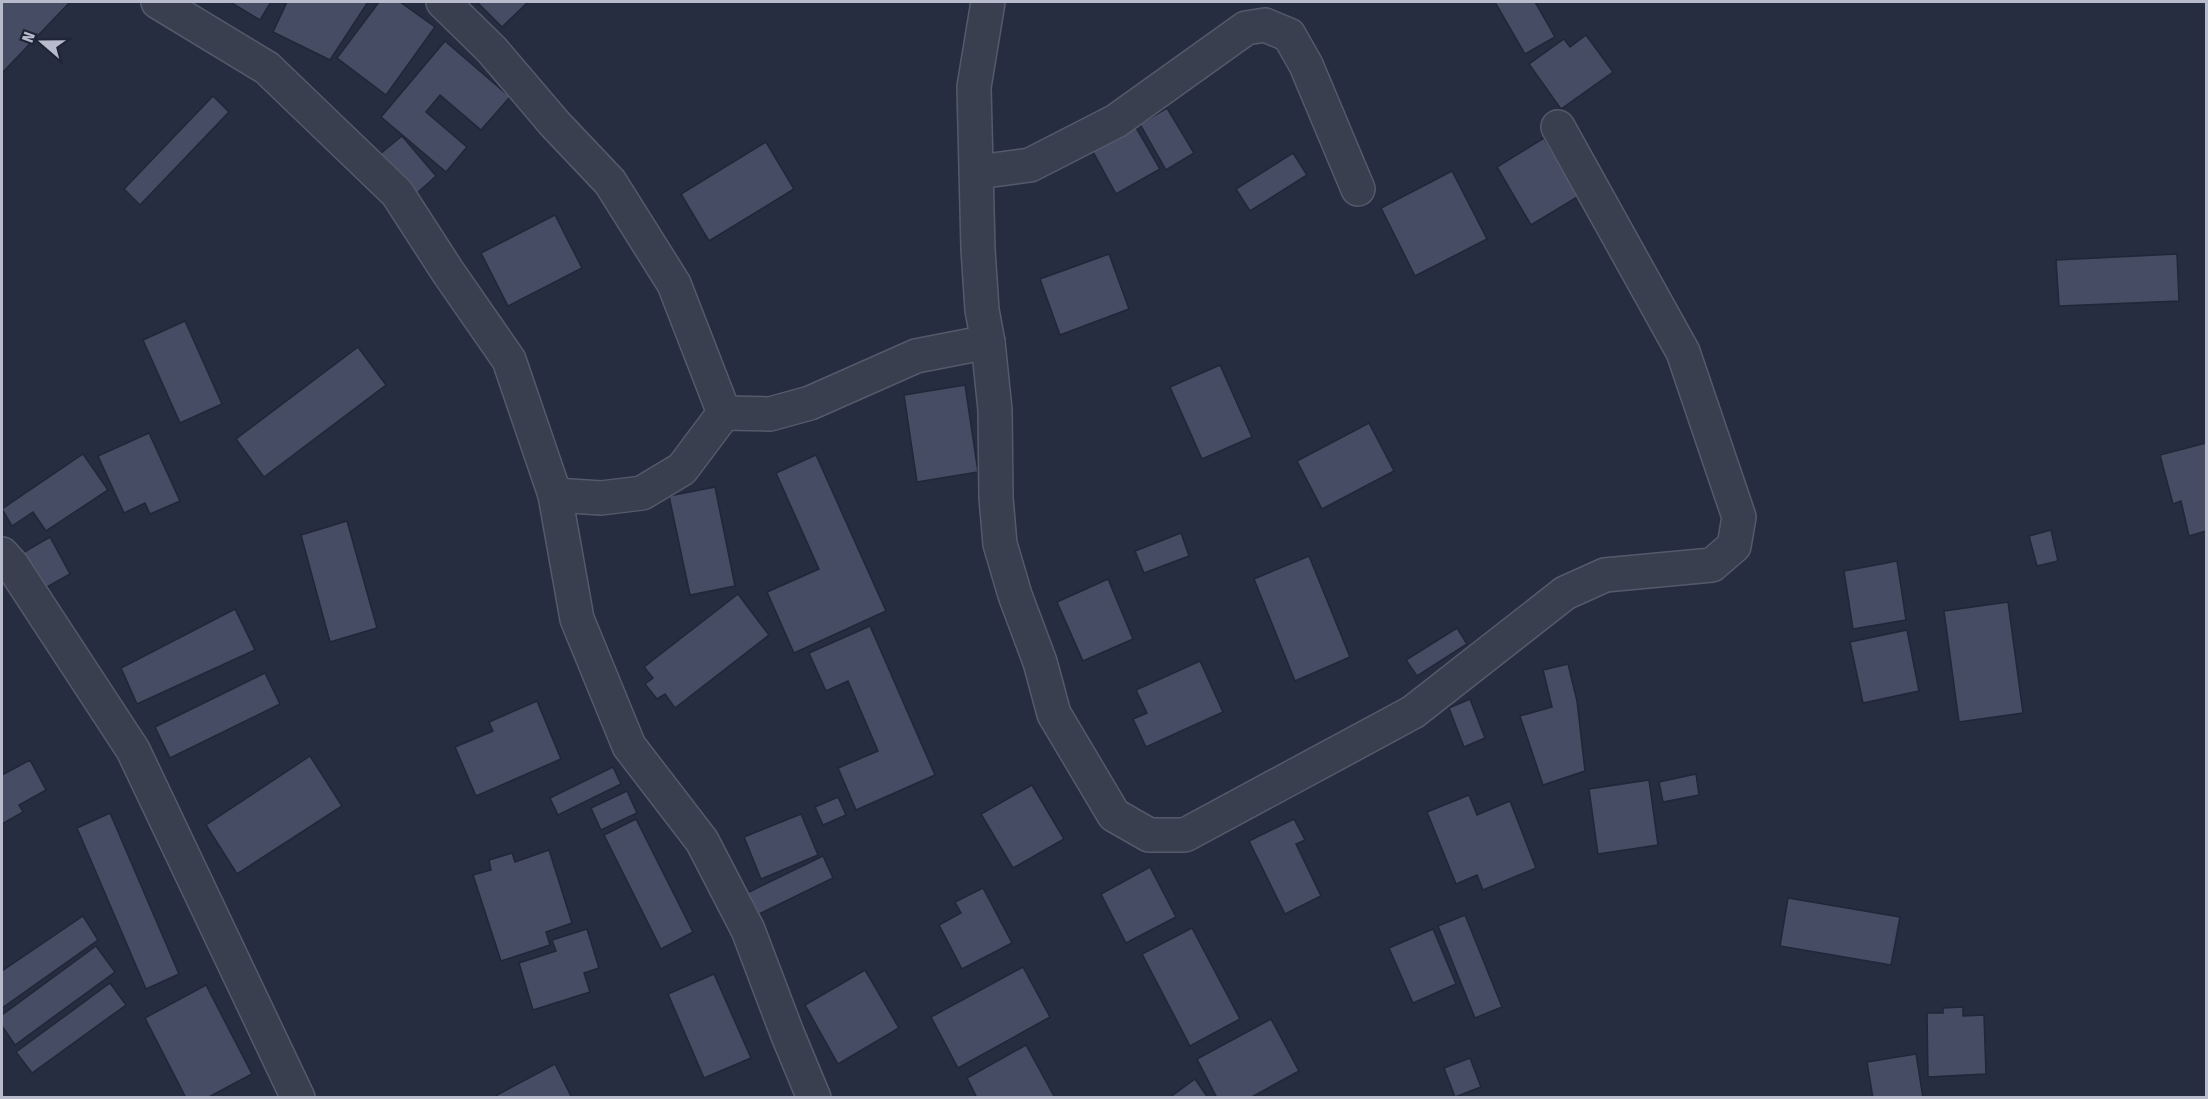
<svg xmlns="http://www.w3.org/2000/svg" width="2208" height="1099" font-family="'Fira Sans Condensed',sans-serif">
	<style>
		.building { fill: #454c63; stroke: #212638; stroke-width: 1.5 }
		.lines { fill: none; stroke-linecap: round; stroke-linejoin: round }
		.minor-casing { stroke: #555a6b; stroke-width: 36 }
		.minor { stroke: #3a3f50; stroke-width: 33 }
	</style>
	<rect width="100%" height="100%" fill="#262d41"/>
	<g class="building">
		<path d="M2,2H70L2,73Z"/>
		<path d="M230,2H271L260,20Z"/>
		<path d="M287,2H368L330,60L273,32Z"/>
		<path d="M379,2H400L435,27L386,95L337,58Z"/>
		<path d="M477,2H528L502,27Z"/>
		<path d="M1495,2H1535L1555,37L1525,54Z"/>
		<path d="M1586,35L1613,72L1561,109L1529,64L1564,39L1570,47Z"/>
		<path d="M445,41L510,97L481,130L440,95L426,112L467,147L446,172L381,117Z"/>
		<path d="M213,96L229,112L140,205L124,189Z"/>
		<path d="M1167,108L1194,153L1166,170L1140,124Z"/>
		<path d="M1134,124L1160,169L1116,194L1091,148Z"/>
		<path d="M402,136L436,176L415,195L380,154Z"/>
		<path d="M1544,138L1579,196L1531,225L1497,167Z"/>
		<path d="M766,142L794,189L709,241L681,194Z"/>
		<path d="M1293,153L1307,175L1250,211L1236,189Z"/>
		<path d="M1452,171L1487,239L1415,276L1381,208Z"/>
		<path d="M555,215L582,268L508,306L481,253Z"/>
		<path d="M1109,254L1129,309L1060,335L1040,279Z"/>
		<path d="M2177,254L2179,301L2059,306L2056,260Z"/>
		<path d="M185,321L222,404L180,423L143,340Z"/>
		<path d="M358,347L386,385L264,477L236,439Z"/>
		<path d="M1220,365L1252,437L1202,459L1170,387Z"/>
		<path d="M965,385L978,472L917,482L904,395Z"/>
		<path d="M1369,423L1394,471L1322,509L1297,461Z"/>
		<path d="M149,433L180,501L150,514L145,503L124,513L98,456Z"/>
		<path d="M2206,443V531L2189,536L2181,501L2173,504L2160,455Z"/>
		<path d="M83,454L108,490L46,531L33,512L12,526L2,509Z"/>
		<path d="M816,455L886,611L794,653L767,592L819,569L776,473Z"/>
		<path d="M715,487L735,586L690,595L669,496Z"/>
		<path d="M347,521L377,628L330,642L301,535Z"/>
		<path d="M2051,530L2058,561L2037,566L2029,536Z"/>
		<path d="M1181,533L1189,556L1144,573L1135,551Z"/>
		<path d="M50,537L70,574L40,591L19,555Z"/>
		<path d="M1309,556L1350,657L1295,681L1254,579Z"/>
		<path d="M1897,561L1906,620L1853,629L1844,571Z"/>
		<path d="M1108,579L1133,639L1083,661L1057,602Z"/>
		<path d="M738,594L769,635L675,708L665,694L657,699L645,684L653,678L644,667Z"/>
		<path d="M2008,602L2023,713L1959,722L1944,611Z"/>
		<path d="M235,609L255,650L137,704L121,668Z"/>
		<path d="M870,626L935,775L856,810L838,768L878,751L848,681L826,691L809,653Z"/>
		<path d="M1457,628L1467,644L1417,676L1406,660Z"/>
		<path d="M1907,630L1919,691L1863,703L1850,642Z"/>
		<path d="M1200,661L1223,712L1146,747L1133,719L1147,713L1136,690Z"/>
		<path d="M1568,664L1577,701L1585,771L1543,785L1520,716L1552,707L1543,670Z"/>
		<path d="M265,673L280,704L170,758L155,727Z"/>
		<path d="M1470,699L1485,738L1464,747L1449,708Z"/>
		<path d="M537,701L561,759L476,796L455,747L493,731L489,722Z"/>
		<path d="M310,756L342,806L237,874L206,825Z"/>
		<path d="M30,760L46,790L19,805L23,812L2,824V775Z"/>
		<path d="M613,767L621,784L558,815L550,798Z"/>
		<path d="M1696,774L1699,795L1663,802L1659,782Z"/>
		<path d="M1649,780L1658,845L1598,854L1589,789Z"/>
		<path d="M1032,785L1064,839L1013,868L981,814Z"/>
		<path d="M627,791L637,813L601,830L591,808Z"/>
		<path d="M1469,795L1477,815L1510,801L1536,868L1483,890L1477,875L1456,884L1427,812Z"/>
		<path d="M838,797L846,815L823,825L815,807Z"/>
		<path d="M110,813L179,974L146,989L77,828Z"/>
		<path d="M801,814L818,855L761,879L744,837Z"/>
		<path d="M636,819L693,932L661,949L604,835Z"/>
		<path d="M1294,819L1305,840L1296,844L1321,896L1285,914L1249,841Z"/>
		<path d="M549,850L572,923L546,932L550,945L501,961L473,875L491,870L489,860L512,853L515,862Z"/>
		<path d="M823,856L833,878L753,917L743,895Z"/>
		<path d="M1150,867L1176,917L1126,943L1101,894Z"/>
		<path d="M983,888L1012,943L962,969L939,925L961,913L955,902Z"/>
		<path d="M1788,898L1900,917L1891,965L1780,946Z"/>
		<path d="M1465,915L1502,1007L1475,1018L1438,926Z"/>
		<path d="M83,916L98,940L2,1008V971Z"/>
		<path d="M1192,928L1240,1019L1190,1046L1142,954Z"/>
		<path d="M587,929L599,968L584,973L590,992L533,1010L519,963L556,951L552,940Z"/>
		<path d="M1433,929L1456,984L1413,1003L1389,948Z"/>
		<path d="M96,946L115,972L15,1045L2,1026V1015Z"/>
		<path d="M1023,967L1050,1017L958,1068L931,1017Z"/>
		<path d="M865,970L899,1028L838,1064L805,1005Z"/>
		<path d="M714,974L751,1058L704,1078L668,994Z"/>
		<path d="M110,983L126,1005L32,1073L16,1052Z"/>
		<path d="M206,985L252,1074L207,1098H186L145,1018Z"/>
		<path d="M1963,1007V1016L1984,1015L1986,1074L1928,1077L1927,1013H1943V1008Z"/>
		<path d="M1271,1019L1299,1071L1250,1098H1217L1197,1059Z"/>
		<path d="M1026,1045L1055,1098H977L967,1078Z"/>
		<path d="M1916,1054L1923,1098H1873L1867,1062Z"/>
		<path d="M1470,1058L1481,1087L1455,1097L1444,1068Z"/>
		<path d="M555,1064L572,1098H498L497,1095Z"/>
		<path d="M1195,1079L1208,1098H1169Z"/>
	</g>
	<g class="lines">
		<defs>
			<g id="minor">
				<path d="M158,2L267,68L397,193L448,272L509,360L555,495L577,619L629,746L702,841L748,930L787,1033L814,1098"/>
				<path d="M443,2L492,50L555,124L610,182L674,284L724,413"/>
				<path d="M988,2L974,87L978,249L982,310L988,342L995,410L996,498L1000,544L1015,595L1040,662L1054,714L1114,815L1149,835H1185L1413,712L1565,593L1605,575L1712,565L1734,546L1739,517L1683,352L1558,127"/>
				<path d="M978,172L1030,165L1116,121L1246,28L1265,25L1289,35L1306,65L1358,189"/>
				<path d="M724,413L770,414L810,403L916,356L988,342"/>
				<path d="M555,495L601,498L642,493L682,469L724,413"/>
				<path d="M2,554L12,565L133,750L298,1098"/>
			</g>
		</defs>
		<use href="#minor" class="minor-casing"/>
		<use href="#minor" class="minor"/>
	</g>
	<rect width="2208" height="1099" fill="none" stroke="#b7bbcb" stroke-width="6"/>
	<g transform="translate(42 42) rotate(290)" stroke="#1f2436" stroke-width="4.5" paint-order="stroke">
	<path d="M0-4.5L10 22L0 15L-10 22Z" fill="#b7bbcb"/>
	<text y="-9" font-size="16" font-weight="bold" text-anchor="middle" fill="#b7bbcb">N</text>
	</g>
</svg>
